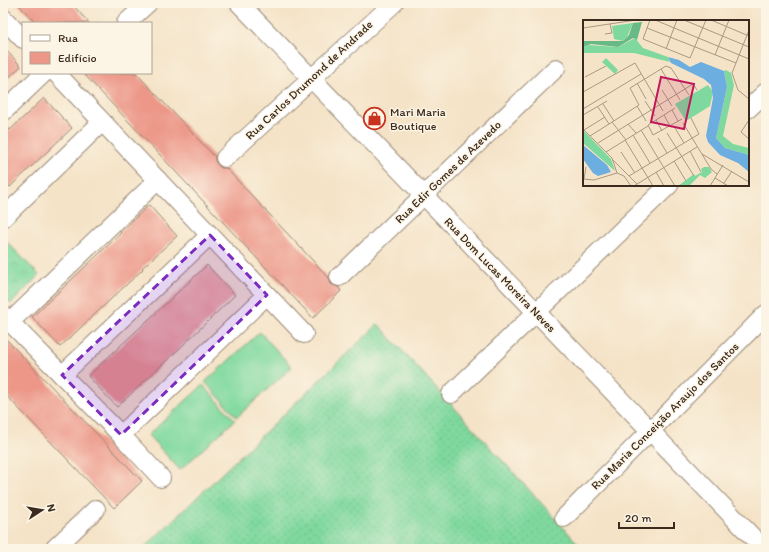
<svg xmlns="http://www.w3.org/2000/svg" width="769" height="552" font-family="Itim,sans-serif">
	<style>
		.grass { fill: url(#grass-dots); stroke: #5d825e }
		.park { fill: url(#park-crowns); stroke: #5d825e }
		.pitch { fill: #7fd99f; stroke: #5d825e }
		.building { fill: #ec9788 }
		.lines { fill: none; stroke-linecap: round; stroke-linejoin: round }
		.street-casing { stroke: #988672; stroke-width: 20 }
		.street { stroke: #fff; stroke-width: 18 }
		.marked { fill: #7b2cbf; fill-opacity: 0.2; stroke: #7b2cbf; stroke-width: 3; stroke-dasharray: 8 5; stroke-linejoin: round }
		.labels { text-anchor: middle; dominant-baseline: central; stroke-width: 3; stroke-linejoin: round; paint-order: stroke }
		.street-label { font-size: 12px; fill: #3b2a1e; stroke: #fcf5e5 }
		.poi-label { font-size: 12px; fill: #3b2a1e; stroke: #fcf5e5; text-anchor: start }
		.inset-road { fill: none; stroke: #aa9983; stroke-width: 1 }
		.view { fill: #c2185b; fill-opacity: 0.15; stroke: #c2185b; stroke-width: 2 }
		.inset-edge { fill: none; stroke: #3b2a1e; stroke-width: 2 }
	</style>
	<defs>
		<pattern id="grass-dots" width="8" height="8" patternUnits="userSpaceOnUse"><rect width="8" height="8" fill="#7fd99f"/><path d="M2 2h.1M6 6h.1" fill="none" stroke="#6fba88" stroke-width="1.8" stroke-linecap="round"/></pattern>
		<pattern id="park-crowns" width="20" height="18" patternUnits="userSpaceOnUse"><rect width="20" height="18" fill="#7fd99f"/><path d="M2 6a3 3 0 1 1 6 0M12 15a3 3 0 1 1 6 0" fill="none" stroke="#6fba88"/></pattern>
	</defs>
	<rect width="100%" height="100%" fill="#fcf5e5"/>
	<filter id="ink" filterUnits="userSpaceOnUse"><feTurbulence type="fractalNoise" baseFrequency=".025" numOctaves="2"/><feDisplacementMap in="SourceGraphic" scale="8" xChannelSelector="R" yChannelSelector="G"/><feConvolveMatrix kernelMatrix="1 2 1 2 8 2 1 2 1" color-interpolation-filters="sRGB"/></filter>
	<filter id="wash" filterUnits="userSpaceOnUse"><feTurbulence type="fractalNoise" baseFrequency=".012" numOctaves="4" result="noise"/><feDisplacementMap in="SourceGraphic" scale="16" xChannelSelector="R" yChannelSelector="G"/><feGaussianBlur stdDeviation="0.9" result="paint"/><feColorMatrix in="noise" values="0 0 0 0 0 0 0 0 0 0 0 0 0 0 0 0 0 1.4 0 .05"/><feComposite in="paint" operator="in"/></filter>
	<g filter="url(#wash)">
		<rect width="100%" height="100%" fill="#f4e3c7"/>
		<path class="grass" d="M378,324L583,549H143Z"/>
		<path class="park" d="M3,238L39,275L11,304L3,296Z"/>
		<g class="pitch">
			<path d="M260,332L292,367L237,417L205,382Z"/>
			<path d="M203,385L235,420L180,470L148,435Z"/>
		</g>
		<g id="blocks">
			<g class="building">
				<path d="M17,3H71L89,23H36Z"/>
				<path d="M3,47L21,66L3,83Z"/>
				<path d="M83,73H136L215,157V161L218,165L221,168H226L329,278L331,284L338,287L341,291L313,318Z"/>
				<path d="M44,98L72,128L10,187L3,180V122L10,130Z"/>
				<path d="M149,205L177,236L142,268L143,269L60,347L32,317L121,233L120,232Z"/>
				<path d="M207,265L235,295L181,347L117,407L88,376Z"/>
				<path d="M3,336L142,481L114,508L3,392Z"/>
			</g>
		</g>
	</g>
	<g filter="url(#ink)">
		<use href="#blocks" fill-opacity="0" stroke="#988672" stroke-width="1"/>
		<g class="lines">
			<defs>
				<g id="street">
					<path d="M239,3L762,547L760,549"/>
					<path d="M3,18L23,39"/>
					<path d="M126,23L148,3"/>
					<path d="M56,73L304,334"/>
					<path d="M748,109L766,92"/>
					<path d="M3,112L44,73"/>
					<path d="M225,158L394,3"/>
					<path d="M3,218L102,122"/>
					<path d="M339,277L556,68"/>
					<path d="M3,315L121,435L161,478"/>
					<path d="M10,322L158,180"/>
					<path d="M62,375L210,235"/>
					<path d="M451,394L669,185"/>
					<path d="M121,435L267,295"/>
					<path d="M564,518L766,314"/>
					<path d="M54,549L96,509"/>
				</g>
			</defs>
			<use href="#street" class="street-casing"/>
			<use href="#street" class="street"/>
		</g>
	</g>
	<path class="marked" d="M210,235L267,295L121,435L62,375Z"/>
	<defs>
		<symbol id="shop-ring" viewBox="-11 -11 22 22"><circle r="9.5" fill="#fcf5e5" stroke="#c8321e" stroke-width="1.5"/><path d="M-5-2.5h2.3a2.7 3.5 0 0 1 5.4 0H5L5.5 6h-11ZM-1.5-2.5h3a1.5 2.3 0 0 0-3 0Z" fill="#c8321e"/></symbol>
	</defs>
	<g fill-rule="evenodd">
		<use href="#shop-ring" x="362" y="106" width="25" height="25"/>
	</g>
	<g class="labels">
		<g class="street-label">
			<text transform="translate(309 80) rotate(-43)">Rua Carlos Drumond de Andrade</text>
			<text transform="translate(448 172) rotate(-44)">Rua Edir Gomes de Azevedo</text>
			<text transform="translate(500 275) rotate(46)">Rua Dom Lucas Moreira Neves</text>
			<text transform="translate(665 416) rotate(-45)">Rua Maria Conceição Araujo dos Santos</text>
		</g>
		<g class="poi-label">
			<text x="390" y="112">Mari Maria<tspan x="390" dy="14">Boutique</tspan></text>
		</g>
	</g>
	<g transform="translate(583 20)">
		<rect width="166" height="166" fill="#f4e3c7"/>
		<path d="M50,3L44,17L40,21L31,19L29,6ZM143,50L148,53L151,65L140,116L150,124L166,128V135L142,128L133,118L144,67L141,51ZM125,65L130,72L127,86L103,101L92,84Z" fill="#7fd99f"/>
		<path d="M59,2L54,20L50,18L35,27L8,24L0,27V21H40L46,15L50,3Z" fill="#67b986"/>
		<path d="M52,18L60,28L85,37L87,42L51,33H0V27L5,25L35,27Z" fill="#7fd99f"/>
		<path d="M0,110L28,139L32,151L0,123ZM121,147H126L129,152L122,158L117,155L106,166H95L111,154L112,156L119,152L118,149Z" fill="#7fd99f"/>
		<path d="M23,38L35,50L32,54L19,42Z" fill="#7fd99f"/>
		<path d="M85,37L96,40L107,47L118,42L141,51L144,67L133,118L142,128L166,135V152L155,143L137,135L125,122L123,116L130,78L128,65L121,59L88,43ZM0,125L24,145L28,152L15,156L10,153L0,139Z" fill="#6caee0"/>
		<path class="inset-road" d="M67,0L60,19L107,38L123,0M72,0L166,39M101,0L166,27M128,0L166,16M0,8L53,0M64,8L153,43M166,10L149,53L155,70L166,79M22,14L29,13L27,4M83,29L94,0M132,35L146,0M78,49L97,80M2,57L23,46M54,63L63,79M79,70L89,86M0,72L52,43L80,91M62,81L72,96M20,84L31,101M54,86L63,101M15,87L26,104M92,88L65,105L70,115L99,99M0,89L58,54M89,90L95,101M0,95L24,81M81,95L87,106M73,100L79,111M166,100L158,112L166,119M29,102L43,120M100,103L128,149L134,154M45,104L53,113M92,108L101,123M0,109L29,138L34,153L11,160L0,159M1,110L22,97M58,110L92,166M84,113L111,156M50,115L67,143M7,116L56,85L47,68L83,46L88,48L106,75M75,118L84,133M42,120L70,166M15,123L110,64L114,70M107,131L118,152M23,132L65,106M38,132L52,153M119,134L166,162M30,140L54,164M91,141L103,161M73,152L81,166M34,153L41,156L48,166M46,156L116,114L108,98M132,158L145,166M1,159L3,147M141,163L149,151M51,166L114,127M127,166L140,145"/>
		<path class="view" d="M78,57L111,64L101,109L68,102Z"/>
		<rect width="166" height="166" class="inset-edge"/>
	</g>
	<rect width="769" height="552" fill="none" stroke="#fcf5e5" stroke-width="16"/>
	<rect x="22" y="22" width="130" height="52" fill="#fcf5e5" stroke="#afa495"/>
	<rect x="30" y="35" width="20" height="6" fill="#ffffff" stroke="#afa495"/>
	<text x="58" y="42" font-size="12" fill="#3b2a1e">Rua</text>
	<rect x="30" y="52" width="20" height="12" fill="#ec9788" stroke="#afa495"/>
	<text x="58" y="62" font-size="12" fill="#3b2a1e">Edifício</text>
	<g transform="translate(42 510) rotate(78)" stroke="#fcf5e5" stroke-width="3" paint-order="stroke">
	<path d="M0-3L7 15L0 10L-7 15Z" fill="#3b2a1e"/>
	<text y="-6" font-size="11" font-weight="bold" text-anchor="middle" fill="#3b2a1e">N</text>
	</g>
	<path d="M619 522v6h55v-6" fill="none" stroke="#3b2a1e" stroke-width="2"/>
	<text x="625" y="522" font-size="12" fill="#3b2a1e" stroke="#fcf5e5" stroke-width="3" paint-order="stroke">20 m</text>
</svg>
